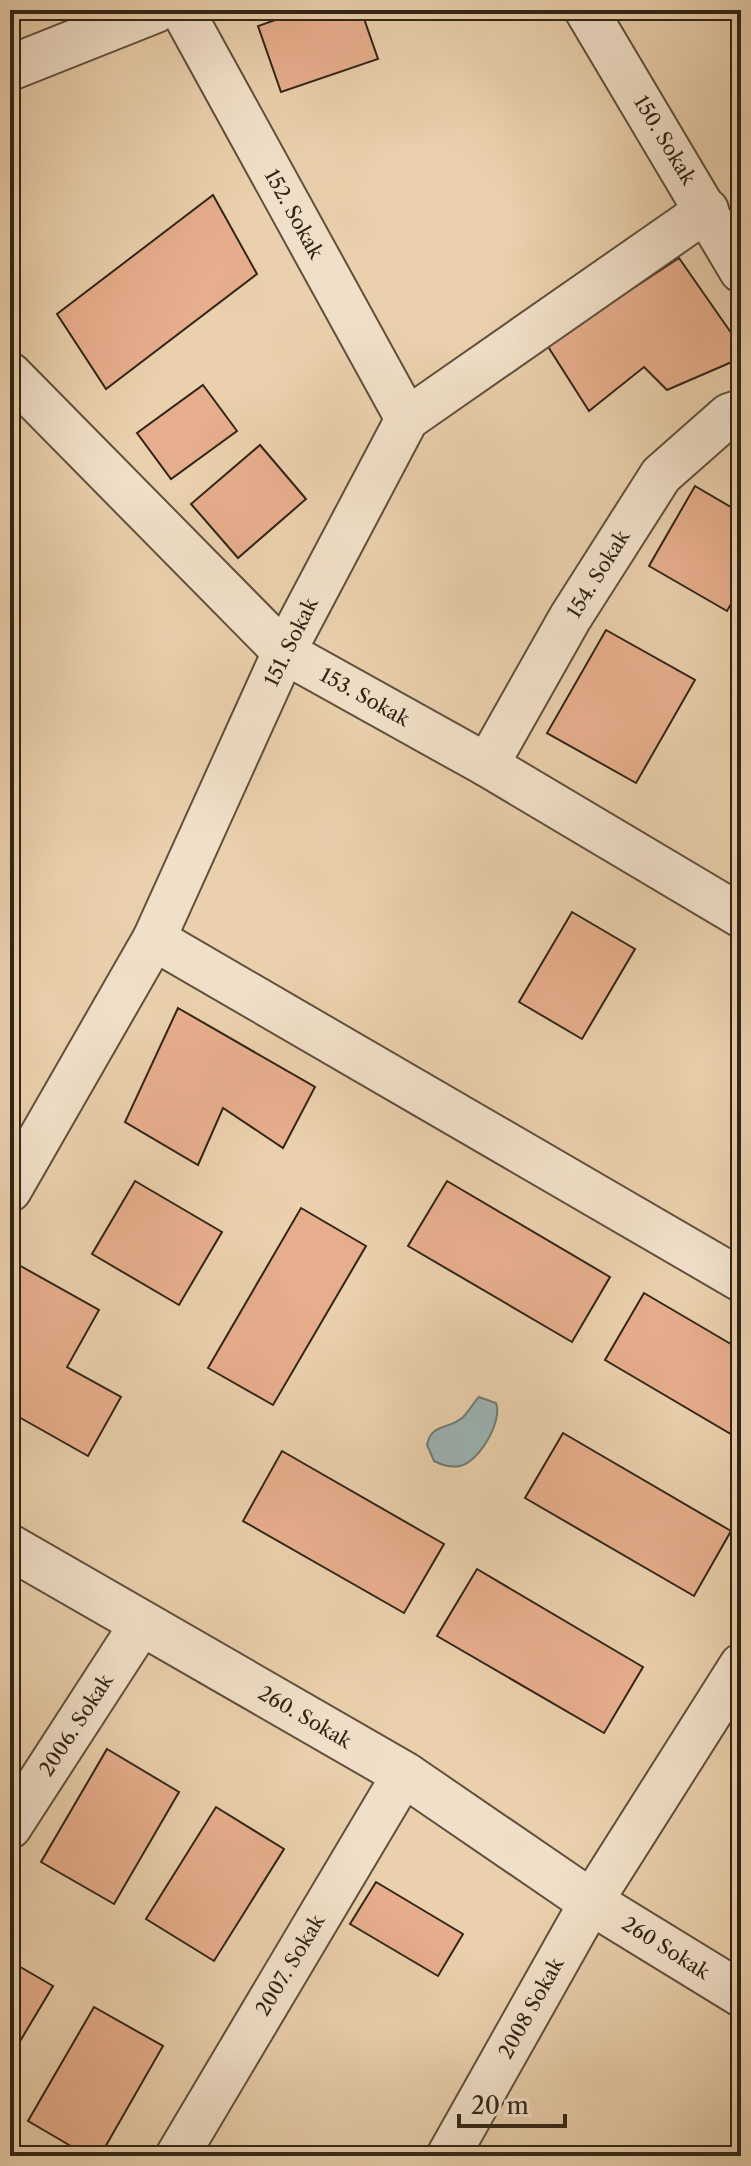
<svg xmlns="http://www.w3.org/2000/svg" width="751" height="2166" font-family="'Libre Caslon Text',serif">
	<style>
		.water { fill: #9bb4b4; stroke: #717b75; stroke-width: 2 }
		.building { fill: #e7ae8d; stroke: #322517; stroke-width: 2 }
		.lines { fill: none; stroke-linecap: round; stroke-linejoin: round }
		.minor-casing { stroke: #60503c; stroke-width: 46 }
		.tertiary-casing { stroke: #60503c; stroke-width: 48 }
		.minor { stroke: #f1e0c9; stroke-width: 42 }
		.tertiary { stroke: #f1e0c9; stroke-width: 44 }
		.labels { text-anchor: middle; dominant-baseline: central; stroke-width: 6; stroke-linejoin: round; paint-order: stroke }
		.street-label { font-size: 20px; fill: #322517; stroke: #f1e0c9 }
	</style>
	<rect width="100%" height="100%" fill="#ead0ac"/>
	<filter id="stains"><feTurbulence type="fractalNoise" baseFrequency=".0025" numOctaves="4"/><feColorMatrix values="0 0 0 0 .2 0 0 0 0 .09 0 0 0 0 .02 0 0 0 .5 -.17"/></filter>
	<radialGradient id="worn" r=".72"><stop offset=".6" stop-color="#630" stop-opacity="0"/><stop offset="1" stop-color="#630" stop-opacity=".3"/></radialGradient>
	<path class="water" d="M479,1397L496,1403C503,1421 479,1462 460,1466C451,1468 442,1465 434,1461L427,1445C431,1423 448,1430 462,1418C468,1413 473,1403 479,1397Z"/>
	<g class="building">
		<path d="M304,10H361L378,59L281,92L258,26Z"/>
		<path d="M213,195L257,274L106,389L57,314Z"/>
		<path d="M679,258L741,347V358L667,390L644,367L589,411L547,345Z"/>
		<path d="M203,385L237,431L171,479L137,433Z"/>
		<path d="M260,445L306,499L238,558L191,504Z"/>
		<path d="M695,486L741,513V587L727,611L649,566Z"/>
		<path d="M606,630L695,680L636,783L547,733Z"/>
		<path d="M572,912L635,949L582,1039L519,1002Z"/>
		<path d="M178,1008L315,1087L283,1148L223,1108L198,1165L125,1122Z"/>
		<path d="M135,1181L222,1232L179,1305L92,1254Z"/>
		<path d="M447,1181L610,1277L572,1342L408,1246Z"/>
		<path d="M301,1208L366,1246L273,1405L208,1368Z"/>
		<path d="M17,1264L99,1310L67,1367L121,1397L88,1456L10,1412V1276Z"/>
		<path d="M644,1293L741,1350V1440L605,1360Z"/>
		<path d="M563,1433L731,1531L694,1596L525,1498Z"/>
		<path d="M282,1451L444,1544L404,1613L243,1521Z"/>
		<path d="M477,1569L643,1667L604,1733L437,1636Z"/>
		<path d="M107,1749L179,1792L114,1904L41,1862Z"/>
		<path d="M216,1807L284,1849L214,1961L146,1919Z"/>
		<path d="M376,1882L463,1934L438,1976L350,1924Z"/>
		<path d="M10,1961L53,1986L10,2058Z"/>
		<path d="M94,2007L163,2046L100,2156H88L28,2121Z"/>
	</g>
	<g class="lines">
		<defs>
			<g id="minor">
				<path d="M182,10L407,419"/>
				<path d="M586,10L741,271"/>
				<path d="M10,374L284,652L487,765L741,916"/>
				<path d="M487,765L570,618L661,475L729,415L741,411"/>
				<path d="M154,939L741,1280"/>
				<path d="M10,1190L154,939L284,652L407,419L707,210"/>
				<path d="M10,1827L142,1623"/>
				<path d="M177,2156L404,1774"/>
				<path d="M448,2156L591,1902L741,1665"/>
			</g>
			<g id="tertiary">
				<path d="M10,68L156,10"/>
				<path d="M10,1547L404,1774L591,1902L741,1994"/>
			</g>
		</defs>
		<use href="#minor" class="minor-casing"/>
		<use href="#tertiary" class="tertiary-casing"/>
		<use href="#minor" class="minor"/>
		<use href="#tertiary" class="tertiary"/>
	</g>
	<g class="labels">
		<g class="street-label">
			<text transform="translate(665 140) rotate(59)">150. Sokak</text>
			<text transform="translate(294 214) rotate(61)">152. Sokak</text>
			<text transform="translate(598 574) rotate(-58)">154. Sokak</text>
			<text transform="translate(291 642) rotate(-64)">151. Sokak</text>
			<text transform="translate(365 697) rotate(29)">153. Sokak</text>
			<text transform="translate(305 1717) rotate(30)">260. Sokak</text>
			<text transform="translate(76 1725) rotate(-57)">2006. Sokak</text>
			<text transform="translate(666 1948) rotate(32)">260 Sokak</text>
			<text transform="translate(290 1965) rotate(-59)">2007. Sokak</text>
			<text transform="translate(531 2008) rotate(-61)">2008 Sokak</text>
		</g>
	</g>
	<rect width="751" height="2166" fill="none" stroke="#ead0ac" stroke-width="40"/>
	<rect x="12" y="12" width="727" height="2142" fill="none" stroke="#322517" stroke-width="4"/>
	<rect x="20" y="20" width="711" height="2126" fill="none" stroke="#322517" stroke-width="2"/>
	<path d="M459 2114v12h106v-12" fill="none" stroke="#322517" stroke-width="4"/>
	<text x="471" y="2114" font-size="24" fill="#322517" stroke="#f1e0c9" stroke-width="6" paint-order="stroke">20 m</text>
	<rect width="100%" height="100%" filter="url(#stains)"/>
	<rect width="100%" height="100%" fill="url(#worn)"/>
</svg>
